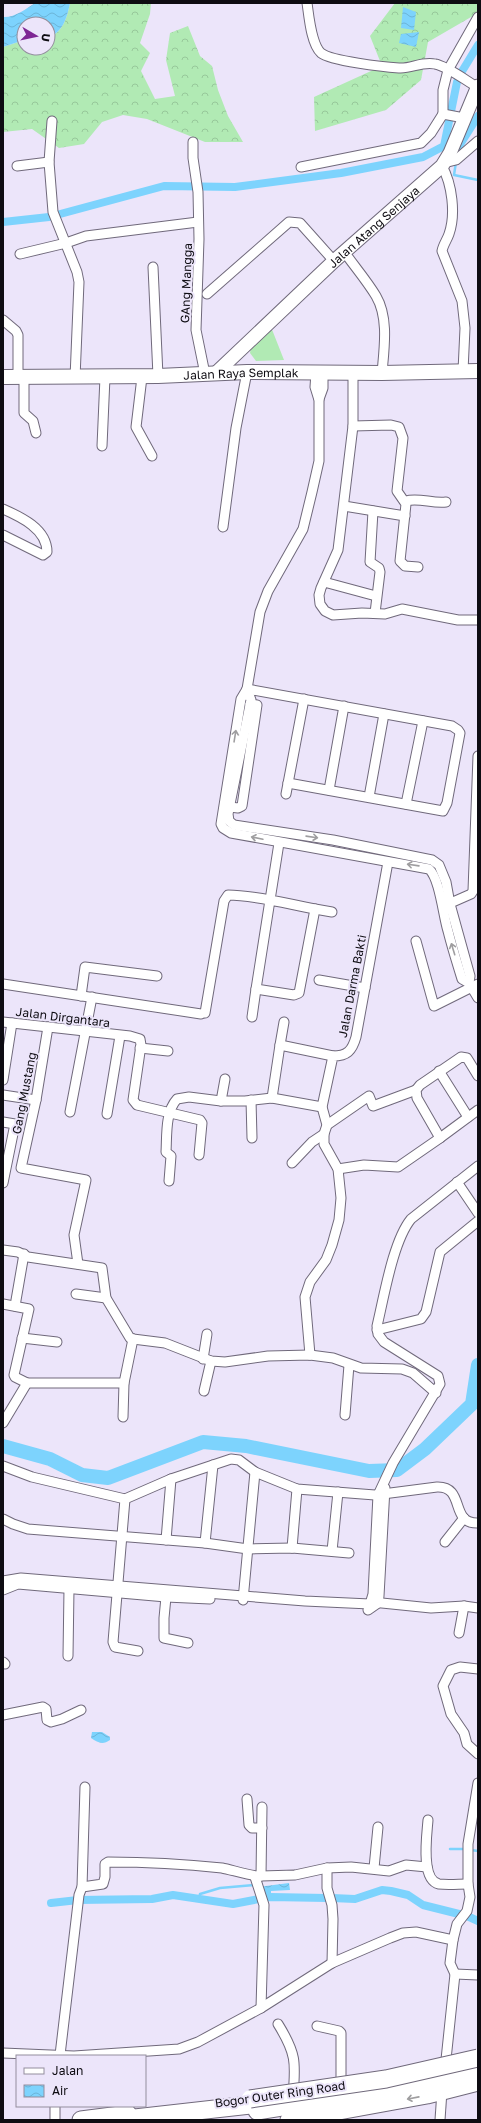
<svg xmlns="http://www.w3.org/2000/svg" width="481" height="2123" font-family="'Golos Text',sans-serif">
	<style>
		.green { fill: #b1eab4 }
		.forest { fill: url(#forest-crowns) }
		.water { fill: url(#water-waves) }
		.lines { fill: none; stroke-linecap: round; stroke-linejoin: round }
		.stream { stroke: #7dd3fd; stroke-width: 2.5 }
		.canal { stroke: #7dd3fd; stroke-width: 8 }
		.river { stroke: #7dd3fd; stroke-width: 14 }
		.street-casing { stroke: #70697b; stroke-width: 11 }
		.secondary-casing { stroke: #70697b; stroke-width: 15 }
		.primary-casing { stroke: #70697b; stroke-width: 16 }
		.highway-casing { stroke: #70697b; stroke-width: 19 }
		.street { stroke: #fff; stroke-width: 9 }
		.secondary { stroke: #fff; stroke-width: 13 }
		.primary { stroke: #fff; stroke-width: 14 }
		.highway { stroke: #fff; stroke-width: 17 }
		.highway-bridge-casing { stroke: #70697b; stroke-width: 19; stroke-linecap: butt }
		.highway-bridge { stroke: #fff; stroke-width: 17 }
		.oneway { stroke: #9f9ea0 }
		.labels { text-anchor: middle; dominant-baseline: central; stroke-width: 4; stroke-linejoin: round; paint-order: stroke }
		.street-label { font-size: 12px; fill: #0e0c12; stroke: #ece5fa }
	</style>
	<defs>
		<pattern id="forest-crowns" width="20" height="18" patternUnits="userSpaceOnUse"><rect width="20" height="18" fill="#b1eab4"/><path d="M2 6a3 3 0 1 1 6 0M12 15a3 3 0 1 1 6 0" fill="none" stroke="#97c89a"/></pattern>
		<pattern id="water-waves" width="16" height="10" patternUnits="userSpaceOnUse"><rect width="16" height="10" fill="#7dd3fd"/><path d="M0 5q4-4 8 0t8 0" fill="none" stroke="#6bb4d8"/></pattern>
	</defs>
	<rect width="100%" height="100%" fill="#ece5fa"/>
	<path class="green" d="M271,327L284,360L256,361L250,353L251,347Z"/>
	<g class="forest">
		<path d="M70,3H151L150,14L140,43L150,53L141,71L155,99L175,96L166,60L170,33L188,26L200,56L212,66L218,90L228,116L243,142H205L147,119L123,115L102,122L84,144L59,148L32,129L3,132V47L24,40V48H48V38C63,32 67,18 70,3Z"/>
		<path d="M395,3H478V13L428,42L421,80L386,110L315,131L314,97L382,66L370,36Z"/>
	</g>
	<g class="water">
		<path d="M35,3H70C67,18 63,32 48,38V24H24V40L3,47V17C14,18 26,9 35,3Z"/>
		<path d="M403,7L416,12L414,30L401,28Z"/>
		<path d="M419,32L416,47L399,43L401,34Z"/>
		<path d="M92,1732H102L110,1737V1740C103,1745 98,1743 91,1738Z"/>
		<path d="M289,1883L290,1890L271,1891V1895L260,1896L258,1887Z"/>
	</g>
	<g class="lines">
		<g class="stream">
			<path d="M456,162L454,175L478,180"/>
			<path d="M450,1849H464"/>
			<path d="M471,1850L478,1851"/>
			<path d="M199,1899L200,1894L220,1888L254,1885"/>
		</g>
		<g class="canal">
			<path d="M461,73L478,45"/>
			<path d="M455,146H459L478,116"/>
			<path d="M3,222L49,217L164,186L235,187L341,173L423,157L444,146L457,82"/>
			<path d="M332,1898L355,1899L382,1890L391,1891L408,1895L423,1905L467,1916L478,1921"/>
			<path d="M51,1903L78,1900L152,1899L173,1895L233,1904L270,1897L327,1898"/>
		</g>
		<path class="river" d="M3,1446L50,1459L82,1475L108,1478L203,1442L246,1446L369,1471L397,1470L425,1449L472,1404L478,1365"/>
		<defs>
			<g id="street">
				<path d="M307,3C309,16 311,44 321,53C331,61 384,67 399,68C411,69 422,61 435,64C447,66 465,80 477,87"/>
				<path d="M443,114V90L448,70L478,17"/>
				<path d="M52,121L49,162L53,212L77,272L79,282L75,378"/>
				<path d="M193,142V158L198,192L199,239L196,330L205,374"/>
				<path d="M444,163L456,160L478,141"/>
				<path d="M17,166L49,162"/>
				<path d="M442,166C452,184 456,214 449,234C447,240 443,245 442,251L462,301L465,328L463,371"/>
				<path d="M301,167L421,143L431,133L443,114L464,118"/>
				<path d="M345,253C355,267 367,281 376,296C389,318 384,349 382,373"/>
				<path d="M20,254L66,243L86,236L198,222"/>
				<path d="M153,267L158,376"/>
				<path d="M207,294L289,222L300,223L334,261"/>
				<path d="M3,320L16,331L18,335V377"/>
				<path d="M353,372V426L338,550L321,588L319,595L320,604L325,611L333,615L362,613L385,614L402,609L458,620H478"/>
				<path d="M316,373L315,387L319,400V461L312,492L303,529L268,591L260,612L247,689L241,699L221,824L223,828L231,833L429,869C440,879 443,915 448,931C452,947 457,963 462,979L469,983"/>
				<path d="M24,377V413L33,421L36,433"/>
				<path d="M142,377L136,427L152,456"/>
				<path d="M319,399L323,388V373"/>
				<path d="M353,426L391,425L399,427L403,438L397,491L406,504L400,561L405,566L418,567"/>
				<path d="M102,446L105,377"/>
				<path d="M406,501C418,497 433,504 446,502"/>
				<path d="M344,506L405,516"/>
				<path d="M3,509C21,517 47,529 47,552L43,555L3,535"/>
				<path d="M373,511L370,562L379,568L380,572L375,613"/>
				<path d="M223,527L236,428L247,372"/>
				<path d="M324,582L376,596"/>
				<path d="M247,689L251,700L228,814L229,821L234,825L333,840L432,860L439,865L446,882L450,904L470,976L469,983L478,998"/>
				<path d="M247,689L452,726L458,730L460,733L447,803L443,811L288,783"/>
				<path d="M329,790L344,706"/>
				<path d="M286,794L304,699"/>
				<path d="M369,797L384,714"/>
				<path d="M406,804L423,721"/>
				<path d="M230,807L238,808L242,806L257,705L250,704"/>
				<path d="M446,905L471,894L473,891L478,756"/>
				<path d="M315,909L332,912"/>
				<path d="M416,941L434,1006L478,984"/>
				<path d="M319,980L365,988"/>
				<path d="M3,984L201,1014"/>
				<path d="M81,996L85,967L157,976"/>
				<path d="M205,1013L224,901L228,895C255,895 288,904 315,909L299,993L294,995L256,989L279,843"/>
				<path d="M252,1017L256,989"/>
				<path d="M3,1022L130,1036L140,1039L141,1045L133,1100L137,1105L200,1120L202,1123L199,1155"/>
				<path d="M48,1027L36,1100L21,1168L86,1180L74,1235L78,1264"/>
				<path d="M280,1045L284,1022"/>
				<path d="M140,1048L168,1051"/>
				<path d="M439,1071L468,1117"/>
				<path d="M3,1080L12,1023"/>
				<path d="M3,1095L36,1100"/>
				<path d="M272,1098L280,1045L333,1056"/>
				<path d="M251,1100L252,1138"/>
				<path d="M221,1101L225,1079"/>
				<path d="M70,1112L92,997"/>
				<path d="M107,1114L120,1036"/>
				<path d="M3,1122L15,1124L3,1183"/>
				<path d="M327,1125L369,1096L373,1106L416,1090"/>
				<path d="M440,1138L478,1110"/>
				<path d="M292,1163L312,1142L324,1134"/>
				<path d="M338,1169L364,1165L398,1167L440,1138L417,1098L416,1090L420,1085L461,1057L467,1058L478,1076"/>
				<path d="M169,1181L171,1156L166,1152C167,1136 165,1112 177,1099L189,1097L221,1101H245L272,1098L322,1107"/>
				<path d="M457,1182L478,1213"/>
				<path d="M3,1250L18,1252L28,1257L102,1268L106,1298L130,1338L133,1339"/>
				<path d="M76,1294L106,1298"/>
				<path d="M3,1304L29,1309L14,1375L15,1377L27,1383L3,1423"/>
				<path d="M15,1306L24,1254"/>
				<path d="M377,1330L421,1319L426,1312L440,1252L478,1221"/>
				<path d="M22,1338L57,1342"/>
				<path d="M133,1339L165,1343L211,1361L225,1362L268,1356L310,1355L333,1358L361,1368L402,1369L413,1373L436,1393"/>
				<path d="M310,1355L305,1297L310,1282L326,1260L332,1245L339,1220L341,1198L338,1169L324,1144V1134L327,1125L322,1107L333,1056C347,1056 352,1051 356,1037L388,862"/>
				<path d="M203,1359L207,1334"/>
				<path d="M27,1383H124"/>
				<path d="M204,1391L211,1361"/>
				<path d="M345,1415L349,1365"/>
				<path d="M123,1417L124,1383L133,1339"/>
				<path d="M3,1466L32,1477L125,1499L171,1479L231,1459L239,1460L255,1472L297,1489L375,1495L437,1487C466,1486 449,1524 478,1523"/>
				<path d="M125,1499L113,1642L115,1647L138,1651"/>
				<path d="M3,1519L13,1524L28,1529L205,1543L248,1549L292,1548L349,1553"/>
				<path d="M166,1540L171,1479"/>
				<path d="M445,1542L464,1518"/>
				<path d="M205,1543L213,1465"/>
				<path d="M292,1548L297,1489"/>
				<path d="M332,1551L338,1492"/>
				<path d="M3,1581L21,1578L305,1601L370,1604L373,1594L378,1495L393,1463L440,1384L438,1376L384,1342L378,1334L377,1326C384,1297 393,1241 411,1219L478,1166"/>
				<path d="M3,1590L18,1584L166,1597L210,1599"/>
				<path d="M166,1597L164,1618V1638L188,1643"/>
				<path d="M243,1600L255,1472"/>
				<path d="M372,1602L431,1608L464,1606L478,1608"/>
				<path d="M368,1610L378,1603L379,1596L385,1488"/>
				<path d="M459,1633L464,1606"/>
				<path d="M68,1656L69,1589"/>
				<path d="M3,1662L5,1664"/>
				<path d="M478,1669L460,1667L451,1670L443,1686L451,1714L464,1733L467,1744L478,1754"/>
				<path d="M3,1715L43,1707L46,1709L47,1720L51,1722L62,1719L81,1710"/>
				<path d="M247,1799L249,1825L252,1828H262"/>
				<path d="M428,1820C427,1834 420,1880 439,1884C448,1885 459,1884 468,1884"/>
				<path d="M327,1868V1888L332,1905L333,1919L332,1963"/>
				<path d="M374,1868L378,1827"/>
				<path d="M261,1876L295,1875L327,1868L351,1867L389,1871L406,1865L427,1867"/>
				<path d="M255,1877L264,1905L261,2008"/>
				<path d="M82,1887L103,1884L105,1877V1864L108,1862C146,1862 184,1864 222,1868C232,1870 255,1877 261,1876L262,1807"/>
				<path d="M455,1974L478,1975"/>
				<path d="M278,2024C296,2053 296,2062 293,2096"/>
				<path d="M317,2026L339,2031L341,2033V2088"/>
				<path d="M3,2053L74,2056L179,2049L198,2042L261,2008L332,1963L390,1938L403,1933L416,1932L453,1940"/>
				<path d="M60,2055L79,1895L82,1887L85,1787"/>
				<path d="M445,2069L455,1974L450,1963L453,1940L457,1924L467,1911L470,1897L468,1884V1844L478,1783"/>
				<path d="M55,2120V2106"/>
				<path d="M440,2120L442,2091"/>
			</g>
			<g id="secondary">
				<path id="s1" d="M216,373L334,261L442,166L450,153L478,86"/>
			</g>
			<g id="primary">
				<path id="s2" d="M3,377L158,376L247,372L382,373L478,371"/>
			</g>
			<g id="highway">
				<path d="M257,2111L406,2087L478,2070"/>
				<path d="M81,2120L128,2114"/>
				<path d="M117,2120L268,2103"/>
				<path d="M289,2120L427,2095L478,2082"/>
			</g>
		</defs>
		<use href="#street" class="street-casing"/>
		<use href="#secondary" class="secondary-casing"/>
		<use href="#primary" class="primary-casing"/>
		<use href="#highway" class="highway-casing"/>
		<use href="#street" class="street"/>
		<use href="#secondary" class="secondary"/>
		<use href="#primary" class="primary"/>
		<use href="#highway" class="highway"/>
		<defs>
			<path id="highway-bridge" d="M250,2099L386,2079L478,2058"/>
		</defs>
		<use href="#highway-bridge" class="highway-bridge-casing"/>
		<use href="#highway-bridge" class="highway-bridge"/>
	</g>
	<defs><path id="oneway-shaft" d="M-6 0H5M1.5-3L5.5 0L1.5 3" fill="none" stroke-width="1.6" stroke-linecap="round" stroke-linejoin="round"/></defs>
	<g class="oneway">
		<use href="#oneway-shaft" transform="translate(235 736) rotate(-81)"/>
		<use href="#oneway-shaft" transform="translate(312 837) rotate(8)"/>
		<use href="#oneway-shaft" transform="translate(257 838) rotate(-168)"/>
		<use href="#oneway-shaft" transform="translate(413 865) rotate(-172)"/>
		<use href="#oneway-shaft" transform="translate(453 949) rotate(-107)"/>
		<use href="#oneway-shaft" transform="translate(413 2098) rotate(169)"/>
	</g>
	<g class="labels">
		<g class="street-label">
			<text stroke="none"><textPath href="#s1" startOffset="215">Jalan Atang Senjaya</textPath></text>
			<text transform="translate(186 283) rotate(-88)">GAng Mangga</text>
			<text stroke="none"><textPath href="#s2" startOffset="238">Jalan Raya Semplak</textPath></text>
			<text transform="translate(352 986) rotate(-79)">Jalan Darma Bakti</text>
			<text transform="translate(63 1017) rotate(7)">Jalan Dirgantara</text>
			<text transform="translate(24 1093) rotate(-79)">Gang Mustang</text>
			<text transform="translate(280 2094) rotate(-8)">Bogor Outer Ring Road</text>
		</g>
	</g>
	<rect width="481" height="2123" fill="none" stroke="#0e0c12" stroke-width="8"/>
	<rect x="16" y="2055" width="130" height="52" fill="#ece5fa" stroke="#938e9d"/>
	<rect x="24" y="2068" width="20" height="6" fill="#ffffff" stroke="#938e9d"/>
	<text x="52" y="2075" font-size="12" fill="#0e0c12">Jalan</text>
	<rect x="24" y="2085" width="20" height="12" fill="url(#water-waves)" stroke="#938e9d"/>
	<text x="52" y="2095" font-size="12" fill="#0e0c12">Air</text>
	<g transform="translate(36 36) rotate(99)"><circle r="19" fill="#ece5fa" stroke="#938e9d"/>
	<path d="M0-3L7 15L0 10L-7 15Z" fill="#7e2694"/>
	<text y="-6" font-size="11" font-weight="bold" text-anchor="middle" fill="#0e0c12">U</text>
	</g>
</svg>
